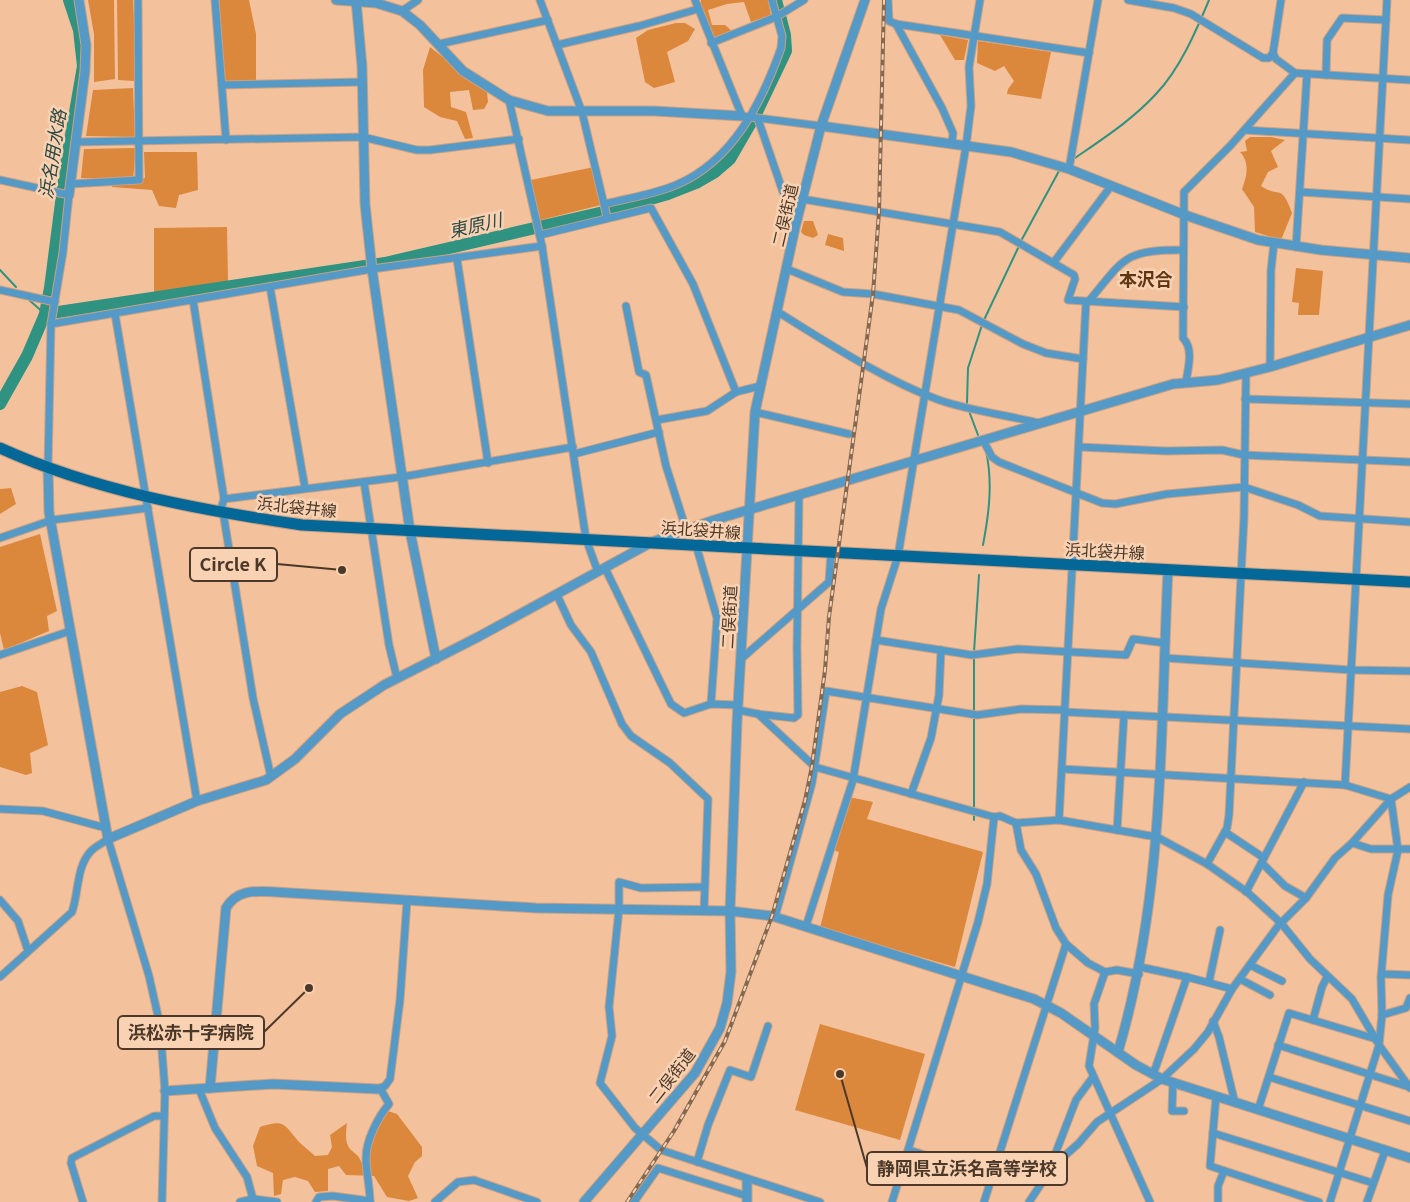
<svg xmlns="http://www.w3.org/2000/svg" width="1410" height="1202" font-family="Georgia,'Noto Sans JP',serif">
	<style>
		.green { fill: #db873c }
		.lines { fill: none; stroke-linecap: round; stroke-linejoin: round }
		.stream { stroke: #309281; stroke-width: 2 }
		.river { stroke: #309281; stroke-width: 12 }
		.minor-casing { stroke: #cba181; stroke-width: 9 }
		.tertiary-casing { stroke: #cba181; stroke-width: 11 }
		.primary-casing { stroke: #cba181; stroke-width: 13 }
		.minor { stroke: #559ac7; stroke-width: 7 }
		.tertiary { stroke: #559ac7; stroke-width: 9 }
		.primary { stroke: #036898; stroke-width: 11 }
		.rail-casing { stroke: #856850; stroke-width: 4 }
		.rail { stroke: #f9d2b3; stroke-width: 2; stroke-dasharray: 5.5; stroke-linecap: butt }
		.labels { text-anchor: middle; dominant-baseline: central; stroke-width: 5; stroke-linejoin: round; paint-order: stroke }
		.street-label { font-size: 16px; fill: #4b3828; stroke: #f9d2b3 }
		.water-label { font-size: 18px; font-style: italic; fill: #2b4943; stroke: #f9d2b3 }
		.neighbourhood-label { font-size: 18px; font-weight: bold; fill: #5e3612; stroke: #f9d2b3 }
		.leader { fill: none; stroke: #4b3828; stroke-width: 2 }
		.callout-dot { fill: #4b3828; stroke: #f9d2b3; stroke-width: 2 }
		.callout { fill: #f9d2b3; stroke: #4b3828; stroke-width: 2 }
		.callout-label { font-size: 18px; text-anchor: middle; font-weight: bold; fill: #4b3828 }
	</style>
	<rect width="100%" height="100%" fill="#f3c29d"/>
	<g class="green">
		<path d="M88,0H114L115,79L94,82V34Z"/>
		<path d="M117,0H133L135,36L134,81L118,80Z"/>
		<path d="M218,0H249L256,34V82L224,81Z"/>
		<path d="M701,0H768L771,15L751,22L744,2L727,4L708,10L712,25H725L732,31L713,38L700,6Z"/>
		<path d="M676,23H685L695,29L688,41L667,52L675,82L654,88L645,82L636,38L648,30Z"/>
		<path d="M940,35L968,40L964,60H955Z"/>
		<path d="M978,41L1051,52L1041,99L1007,94L1008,89L1014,81L1004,66L995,71L977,63Z"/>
		<path d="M430,47L487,92L488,102L484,109L473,110L469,90L450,92L451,107L466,112L473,138L465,139L457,121L440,117L424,107L423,70Z"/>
		<path d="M133,88L135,137L86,136L93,90Z"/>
		<path d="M1250,137H1271L1285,140L1271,151L1278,167L1268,172L1261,186C1280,199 1281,182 1292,213L1281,240L1255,232L1254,207L1242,189C1247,176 1250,163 1240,152L1247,151L1245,141Z"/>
		<path d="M136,148L133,180L145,178L144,152H197L198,190L179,195L176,208L159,206L152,190L112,187V183L129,180L81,178L84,149Z"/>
		<path d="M594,167L605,204L537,221L531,180Z"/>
		<path d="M804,221H813L818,235L813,238L804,235L801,232Z"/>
		<path d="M227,227L228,281L154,293V228Z"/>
		<path d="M828,234L843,238L844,251L825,245Z"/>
		<path d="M1296,268L1323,271L1319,315H1298L1299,303L1292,302Z"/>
		<path d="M11,488L16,504L0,514V489Z"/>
		<path d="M40,534L57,611L47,616L49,631L4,650L0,633V547Z"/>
		<path d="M22,686L37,692L48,745L30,753L32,773L26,775L0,767V692Z"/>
		<path d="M849,797L873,802L867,819L983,852L955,967L820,928L839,852L833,850Z"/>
		<path d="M820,1024L925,1054L900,1140L795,1110Z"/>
		<path d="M385,1110L397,1114L422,1147V1156L415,1162L408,1176L418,1198L409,1201L387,1197L374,1176L346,1175L339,1166L328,1169V1191L315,1192L308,1181L295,1177L283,1180L281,1194L274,1196L273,1173L257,1166L253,1146L260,1127C286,1119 283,1124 299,1142C304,1147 310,1151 315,1156L328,1155L332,1147L330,1135L347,1123C342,1159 358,1145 363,1167L371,1126Z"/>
	</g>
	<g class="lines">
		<g class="stream">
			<path d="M1075,158C1104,138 1132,120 1156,94C1180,69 1196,31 1209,0"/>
			<path d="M1021,241L1059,171"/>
			<path d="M0,270L16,287"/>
			<path d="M28,299L45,314"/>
			<path d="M984,320L1019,246"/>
			<path d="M967,403L968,368L982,325"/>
			<path d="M969,411L978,435"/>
			<path d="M983,545C989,513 993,483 986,451"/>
			<path d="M974,652L979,575"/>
			<path d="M974,657V712"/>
			<path d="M974,717V810"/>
			<path d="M974,814V820"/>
		</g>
		<g class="river">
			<path d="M45,314L385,263L612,210L668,194L696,183L715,172L730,159L756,114L786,51L785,35L776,0"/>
			<path d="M0,404L27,356L45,314L50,288L66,164L83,66L79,30L69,0"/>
		</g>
		<defs>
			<g id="minor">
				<path d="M215,0L226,140"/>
				<path d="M540,0L582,112L607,217"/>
				<path d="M695,0L742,116L821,126"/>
				<path d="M888,0L889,21L896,24"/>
				<path d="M1128,0L1174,8L1191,14L1263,58H1269L1273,53"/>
				<path d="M1281,0L1273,53L1276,59L1295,73L1410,80"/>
				<path d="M402,11L418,0"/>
				<path d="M711,43L776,17L804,0"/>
				<path d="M439,44L548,20"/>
				<path d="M557,45L639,26L698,9"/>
				<path d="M1326,75L1327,40L1342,18L1386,20"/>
				<path d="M222,85L362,82"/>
				<path d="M509,100L542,246L586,539L598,572"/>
				<path d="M758,119L784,195L793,236"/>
				<path d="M1245,130L1410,140"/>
				<path d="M75,142L363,137L417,150H430L519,139"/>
				<path d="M952,143L953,133L942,108L896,24L1089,53"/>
				<path d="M1069,169L1098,0"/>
				<path d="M0,180L69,195L63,252L51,324L48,466"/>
				<path d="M70,184L139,180L138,0"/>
				<path d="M1300,192L1410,199"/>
				<path d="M802,199L1000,232L1074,275L1075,279L1068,300L1184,307"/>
				<path d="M605,204C628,198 656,194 678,184C733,160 762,102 781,48L782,36L772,0"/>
				<path d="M540,235L651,208L693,284L736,392"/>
				<path d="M1296,247L1307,74"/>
				<path d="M457,259L488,463"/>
				<path d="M1054,262L1111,186"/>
				<path d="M787,269L843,292L873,294L959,310L1023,344L1046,353L1083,359"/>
				<path d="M270,287L305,488"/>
				<path d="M0,290L55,302"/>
				<path d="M193,300L224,499L220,512"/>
				<path d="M1088,302C1125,258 1123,250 1183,250"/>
				<path d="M626,306L639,372L646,375L666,466L686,529"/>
				<path d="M778,312C828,343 884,380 939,400C971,411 1006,415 1039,423"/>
				<path d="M115,314L197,801"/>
				<path d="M51,324L372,269L542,246"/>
				<path d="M1270,367L1271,270L1274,243"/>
				<path d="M1186,382C1188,368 1194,349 1183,338L1184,192L1230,146L1295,73"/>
				<path d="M1245,399L1410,404"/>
				<path d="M755,412L849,434"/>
				<path d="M657,420L707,411L736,392L760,386"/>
				<path d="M983,440L992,457L999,462L1102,503L1115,504L1167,494L1244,487L1298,505L1320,516L1410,522"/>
				<path d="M1079,447L1166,451L1222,450L1244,455L1410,462"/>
				<path d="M574,454L659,432"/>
				<path d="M364,482L389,645L397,678"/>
				<path d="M224,499L401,477L573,447"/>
				<path d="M223,512L253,698L271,777"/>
				<path d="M0,538L52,520L148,508"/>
				<path d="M696,545L717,618L711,704"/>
				<path d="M605,568L671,704L684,713L711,704L738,705"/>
				<path d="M557,595L571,625L591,652L622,724L631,736L670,763L708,799L704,911"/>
				<path d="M876,640L972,655L1018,649L1126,655L1133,639L1165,643"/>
				<path d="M0,655L70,631"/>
				<path d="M1165,658L1351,670L1410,671"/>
				<path d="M741,659L829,582L831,552"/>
				<path d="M738,710L758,714L815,767L994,817L987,884L978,922L892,1202"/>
				<path d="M1065,712L1410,729"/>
				<path d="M758,714L794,718L798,715L797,648L799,495"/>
				<path d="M1062,769L1345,785L1391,799L1398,850L1388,895L1381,977L1382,1015L1379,1045L1330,1202"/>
				<path d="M1345,785L1387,0"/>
				<path d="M911,794L931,738L939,695L941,650"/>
				<path d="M0,809L43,811L106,828"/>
				<path d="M994,817L1000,816L1016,823L1059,820L1157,837L1207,864L1247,892L1281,923L1310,959L1352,999L1379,1045L1410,1088"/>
				<path d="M1059,820L1086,302"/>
				<path d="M1016,823L1021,850L1036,874L1056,928L1066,944L1088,963L1105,972L1117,970L1139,974"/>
				<path d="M1117,830L1124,715"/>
				<path d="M1225,832L1264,858"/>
				<path d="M1352,843L1371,849H1410"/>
				<path d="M1262,863L1285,886L1306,898"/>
				<path d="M1207,864L1227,828L1229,815L1244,517L1246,373"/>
				<path d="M704,887L641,888L619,882V909L609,1007L612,1036L600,1083L635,1128L661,1150L820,1202"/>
				<path d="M1246,892L1304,782"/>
				<path d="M0,900L18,921L28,951"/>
				<path d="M775,917L812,783L826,691L977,715L1021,709L1065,710"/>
				<path d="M806,926L853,780L881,609L898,556L966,146L971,106L969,67L980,0"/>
				<path d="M1250,965L1282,981"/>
				<path d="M1140,967L1187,977L1232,989"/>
				<path d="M1105,972L1094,1004L1095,1028L1089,1066L1150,1202"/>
				<path d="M1382,974L1410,975"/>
				<path d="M0,977L72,912C79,892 76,867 91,851C96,846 103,843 108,839L149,976L160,1025L165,1091L162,1202"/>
				<path d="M1240,979L1270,995"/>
				<path d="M1209,982L1220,930"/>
				<path d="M1382,1015L1406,1008L1410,998"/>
				<path d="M1313,1020L1322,987L1327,977"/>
				<path d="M1213,1021L1219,1037L1235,1103"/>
				<path d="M1278,1045L1409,1087"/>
				<path d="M1153,1075L1187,977"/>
				<path d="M1269,1077L1410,1121"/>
				<path d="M1173,1082L1172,1111H1184"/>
				<path d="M199,1089L215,1128L247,1177L253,1199"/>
				<path d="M378,1089L385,1086L390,1079L400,1000L407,901"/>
				<path d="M1216,1097L1210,1166L1319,1202"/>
				<path d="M1258,1110L1289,1013L1376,1039"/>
				<path d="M1213,1133L1373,1183"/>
				<path d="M909,1150L992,1176"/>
				<path d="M697,1162L708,1125L730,1070L751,1077L768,1026"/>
				<path d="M1053,1166L1056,1152L1076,1100L1093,1077"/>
				<path d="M83,1202L71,1163L72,1158L154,1116H164"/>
				<path d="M240,1202L253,1199L277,1202"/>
				<path d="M316,1202L319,1197L333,1196L370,1201"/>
				<path d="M370,1202C370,1187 366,1172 366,1158C366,1140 378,1117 389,1104L380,1088"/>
				<path d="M435,1202L458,1182L474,1180L537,1202"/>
				<path d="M634,1202L658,1168L747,1196"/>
				<path d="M984,1202L1066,944"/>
				<path d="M1029,1202L1053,1166L1078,1144L1097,1122L1162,1079L1194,1049L1208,1032L1232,989L1278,926L1306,898L1335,858L1352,843L1391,799L1410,787"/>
				<path d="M1218,1202V1186L1224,1171"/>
				<path d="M1367,1202L1385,1151"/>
			</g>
			<g id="tertiary">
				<path d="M336,0L376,3L402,11L420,25L463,71L509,100L548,111H654L742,116"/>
				<path d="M356,0L362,66L365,204L372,269L410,531L436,659"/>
				<path d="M821,126L1011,152L1069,169L1185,215L1258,240L1321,250L1410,258"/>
				<path d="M69,195L85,71L86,45L79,0"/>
				<path d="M48,466L49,512L108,839L197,801L266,780L295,759L340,714L384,685L478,637L652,542L714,520L1173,384L1218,380L1270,367L1410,325"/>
				<path d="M1118,1052C1165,893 1160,733 1168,570"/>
				<path d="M210,1088L226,908C237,889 255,891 275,892L536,908L730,911L772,916L1034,999L1061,1013L1136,1065L1162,1079L1410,1158"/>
				<path d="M165,1091L273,1084L378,1089"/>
				<path d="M747,1180V1202"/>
				<path d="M584,1202L695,1073L720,1028L727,1003L731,972L730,911L737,722L755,412L795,228L821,126L865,0"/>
			</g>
			<path id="primary" d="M0,448C95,491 200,510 302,525L1410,582"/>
		</defs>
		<use href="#minor" class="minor-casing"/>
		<use href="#tertiary" class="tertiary-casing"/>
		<use href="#primary" class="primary-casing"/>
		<use href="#minor" class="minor"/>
		<use href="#tertiary" class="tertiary"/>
		<use href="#primary" class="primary"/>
		<defs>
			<path id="rail" d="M627,1202L674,1131L725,1041L772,916L805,801L812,766L825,670L829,617L873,294L879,212L884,0"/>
		</defs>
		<use href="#rail" class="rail-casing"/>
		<use href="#rail" class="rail"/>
	</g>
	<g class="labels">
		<g class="street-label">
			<text transform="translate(784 215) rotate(-77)">二俣街道</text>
			<text transform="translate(297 506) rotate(6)">浜北袋井線</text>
			<text transform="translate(701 529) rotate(4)">浜北袋井線</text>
			<text transform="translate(1105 550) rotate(3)">浜北袋井線</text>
			<text transform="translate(728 617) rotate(-87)">二俣街道</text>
			<text transform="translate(671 1075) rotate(-52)">二俣街道</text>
		</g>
		<g class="water-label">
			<text transform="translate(51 154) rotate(-81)">浜名用水路</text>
			<text transform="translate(475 224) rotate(-13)">東原川</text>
		</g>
		<g class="neighbourhood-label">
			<text x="1146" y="278">本沢合</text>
		</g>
	</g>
	<path class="leader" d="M342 570L277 564M309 988L264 1032M840 1074L867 1168"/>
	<g class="callout-dot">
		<circle cx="342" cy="570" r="5"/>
		<circle cx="309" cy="988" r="5"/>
		<circle cx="840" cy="1074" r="5"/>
	</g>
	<g class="callout">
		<rect x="190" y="548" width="87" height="33" rx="5"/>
		<rect x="118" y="1016" width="146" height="33" rx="5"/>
		<rect x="867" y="1152" width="200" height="33" rx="5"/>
	</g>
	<g class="callout-label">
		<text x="233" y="571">Circle K</text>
		<text x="191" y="1039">浜松赤十字病院</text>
		<text x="967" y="1175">静岡県立浜名高等学校</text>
	</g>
</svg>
